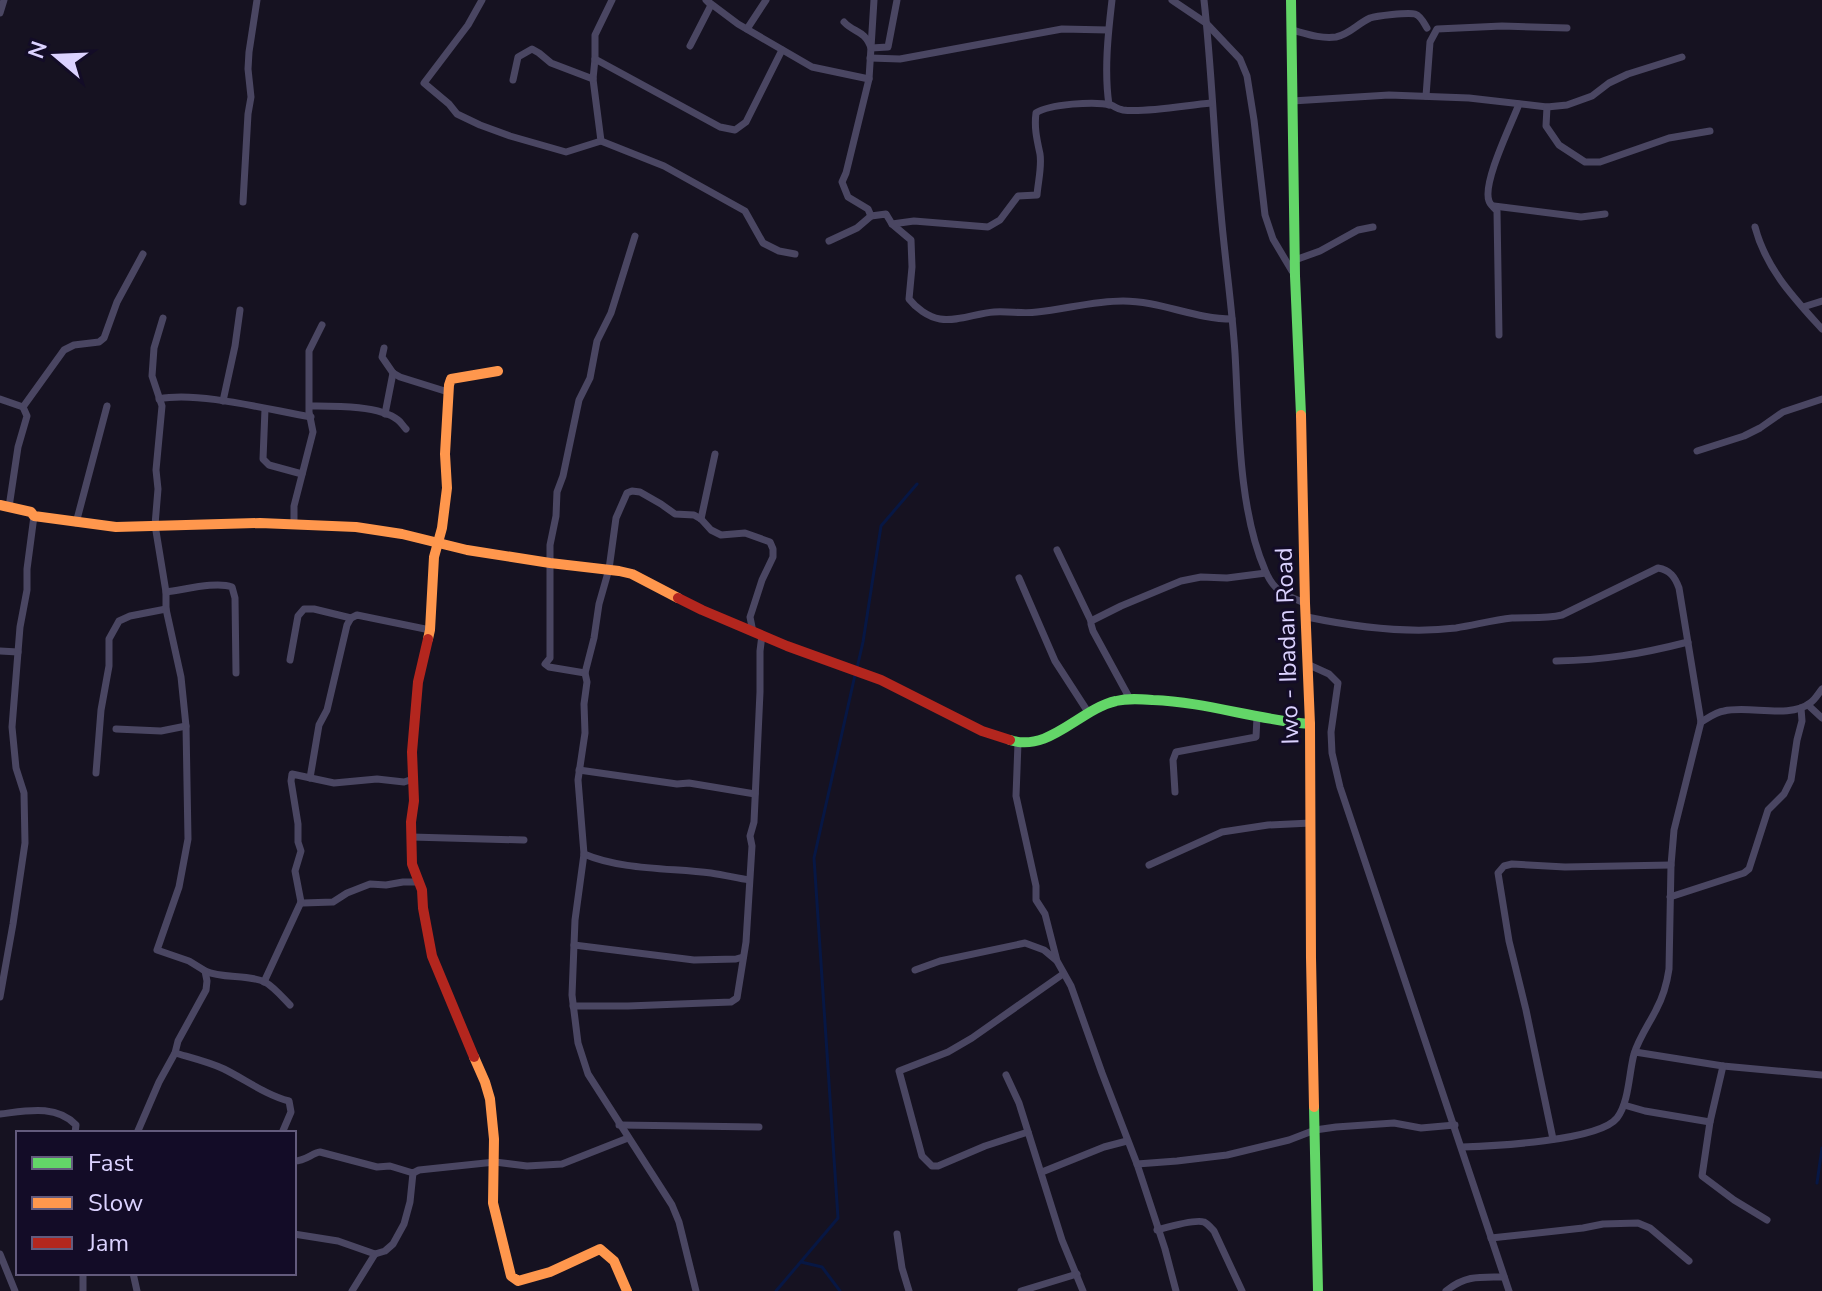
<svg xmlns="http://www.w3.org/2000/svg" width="1822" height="1291" font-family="'Nunito Sans',sans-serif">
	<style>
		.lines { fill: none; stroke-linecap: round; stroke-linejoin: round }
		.stream { stroke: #071744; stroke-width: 3 }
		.street { stroke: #4a4662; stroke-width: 7 }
		.fast { stroke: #63d668; stroke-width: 10 }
		.slow { stroke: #ff974d; stroke-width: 10 }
		.jam { stroke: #b3261e; stroke-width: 10 }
		.labels { text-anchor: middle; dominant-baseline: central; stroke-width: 6; stroke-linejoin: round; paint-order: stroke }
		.street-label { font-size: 24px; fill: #dbd2ff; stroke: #130c27 }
	</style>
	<rect width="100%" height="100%" fill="#161221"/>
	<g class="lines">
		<g class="stream">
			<path d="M857,668L863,642L881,526L917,484"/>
			<path d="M1817,1183L1822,1148"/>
			<path d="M801,1262L822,1267L840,1291"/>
			<path d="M776,1291L838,1218L814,858L855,675"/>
		</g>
		<g class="street">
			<path d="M482,0L468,25L424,83L449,104L457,114L480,125L510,136L566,152L601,141L593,79L595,59V35L612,0"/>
			<path d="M874,0L869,79L846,173L842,182L848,197L868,209L871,216L886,214L892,224L911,240L912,267L909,299C916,308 928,317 940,319C957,322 977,313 994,312C1009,311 1023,314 1037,312C1066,309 1094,301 1123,301C1160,301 1195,319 1232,319"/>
			<path d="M1172,0L1206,23L1240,59L1247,76L1254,120L1265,215L1273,239L1292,271"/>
			<path d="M1204,0C1212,71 1214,142 1221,213C1225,260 1232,306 1235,353C1239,420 1238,508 1265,570C1274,592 1285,595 1305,603"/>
			<path d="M710,3L738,24L812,67L869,79"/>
			<path d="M0,13L4,0"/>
			<path d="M844,22C854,33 865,30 871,48L888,47L897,0"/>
			<path d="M747,29L766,0"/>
			<path d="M1292,30C1307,34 1321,39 1336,37C1350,34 1357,24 1370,18C1376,16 1408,12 1415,14C1421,16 1424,23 1427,28"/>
			<path d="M690,46L710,7L711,5L706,0"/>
			<path d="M870,58L900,59L1062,29L1108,30"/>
			<path d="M595,59L720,127L735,130L746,122L782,50"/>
			<path d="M513,80L518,57L532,49L539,53L551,63L593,79"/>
			<path d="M1426,96L1430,42L1437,29L1502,26L1567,28"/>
			<path d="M1292,101L1389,95L1469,98L1547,107L1567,105L1592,96L1609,83L1628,74L1682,57"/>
			<path d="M1109,105C1104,71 1108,34 1112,0"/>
			<path d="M1547,107L1546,126L1559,145L1585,162H1600L1669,138L1710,131"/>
			<path d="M601,141L664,166L745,211L763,243L779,251L795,254"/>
			<path d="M243,202L248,114L251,97L248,69L249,52L257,0"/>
			<path d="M1494,206L1581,217L1605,214"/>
			<path d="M892,224L914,221L988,227L1000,220L1018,196L1037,195C1038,182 1042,167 1040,154C1037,140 1034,128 1036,113C1049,104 1095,101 1111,105C1116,107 1117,109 1123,110C1146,113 1187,105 1211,103"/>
			<path d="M1755,227C1766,269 1794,298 1822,329"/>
			<path d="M829,241L857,228L871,216"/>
			<path d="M1295,260L1320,251L1358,230L1373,227"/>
			<path d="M1803,307L1822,301"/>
			<path d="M1499,335L1497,211C1494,207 1490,205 1489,201C1482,183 1512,123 1519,104"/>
			<path d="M384,348L382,357L393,373L400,377L448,392"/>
			<path d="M0,399L23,407L27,416L18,447L9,507"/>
			<path d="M159,399C198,391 270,410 311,417"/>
			<path d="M223,401L235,346L240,310"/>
			<path d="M311,406C333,406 380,405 398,420C401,422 403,426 406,429"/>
			<path d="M23,407L64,350L74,345L99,342L104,338L117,302L143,254"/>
			<path d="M265,409L263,459L269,465L302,474"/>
			<path d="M385,414L393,373"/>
			<path d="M1697,451L1744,436L1760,428L1783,412L1822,399"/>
			<path d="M701,519L715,454"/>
			<path d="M76,523L107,406"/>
			<path d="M294,524V506L313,432L309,412V351L322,325"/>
			<path d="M1057,550L1091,621"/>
			<path d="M1019,578L1055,661L1088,712"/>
			<path d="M166,592C184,590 216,581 232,587L235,598L236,673"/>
			<path d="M1307,617C1355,627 1407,634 1456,628C1475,625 1493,620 1512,618C1529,617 1545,619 1562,615L1658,568C1670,570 1675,577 1679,588L1701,722L1674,830L1671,865L1669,969C1667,983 1663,997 1656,1010C1649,1024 1639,1038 1634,1054C1629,1072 1629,1103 1617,1118C1599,1141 1493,1146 1462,1147"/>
			<path d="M0,651L18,652"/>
			<path d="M290,660L298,616L304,609H314L351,618"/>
			<path d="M1556,661C1605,660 1641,654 1688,642"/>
			<path d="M1307,664L1329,674L1338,683L1331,732L1332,753L1340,787L1509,1291"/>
			<path d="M585,673L549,667L545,664L550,658V545L556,516L557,492L563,476L579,400L590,378L597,341L611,313L635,236"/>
			<path d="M1130,699L1093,631L1091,624V621L1121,606L1181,581L1201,577L1227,578L1266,573"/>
			<path d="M1808,705L1822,718"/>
			<path d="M1701,722C1708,718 1716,712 1724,711C1748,705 1790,719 1810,703C1815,700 1818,694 1822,689"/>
			<path d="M116,729L161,731L186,726"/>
			<path d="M1018,743L1016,796L1036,886V900L1045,914L1057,961L1071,986L1102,1073L1137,1164L1165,1249L1176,1291"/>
			<path d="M579,770L677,784L689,783L755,794"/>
			<path d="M96,773L101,710L109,666V639L119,621L130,616L166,609"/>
			<path d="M310,778L319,725L327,710L347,625L351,618L357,615L430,630"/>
			<path d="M413,779L404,782L377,779L334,783L292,774L291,781L298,824V842L301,851L295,871L301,902L303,903L333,902L347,893L370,884L386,885L403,882H419"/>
			<path d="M1175,792L1173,760L1176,752L1256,737L1257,717"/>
			<path d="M411,837L524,840"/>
			<path d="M584,854C621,870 671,868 711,873C724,875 737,878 749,880"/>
			<path d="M1149,865L1222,832L1268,825L1311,823"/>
			<path d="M1670,897L1744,873L1749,869L1768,810L1784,794L1791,780L1797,740L1802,721L1801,708"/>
			<path d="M574,945L694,960L736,959L743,957"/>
			<path d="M915,970L940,961L1025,943L1044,950L1056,960"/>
			<path d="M205,971C222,979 248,974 265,982C274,987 283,998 290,1005"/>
			<path d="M264,982L301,902"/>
			<path d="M0,997L13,924L25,843L24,793L16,768L12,727L20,627L27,590V569L34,516"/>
			<path d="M573,1006H628L731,1002L737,998L746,942L752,846L750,836L754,822L760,692V651L762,635"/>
			<path d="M1635,1052L1723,1066L1822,1075"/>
			<path d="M175,1053C192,1058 209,1062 224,1069C246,1080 266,1095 289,1101L291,1112L282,1133"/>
			<path d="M1006,1075L1019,1103L1062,1240L1083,1291"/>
			<path d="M1624,1105L1645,1111L1710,1122L1702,1176L1734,1200L1767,1220"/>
			<path d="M0,1114C26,1111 56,1104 76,1125L75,1133"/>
			<path d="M1710,1122L1723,1066"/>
			<path d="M619,1125L759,1127"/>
			<path d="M1028,1132L985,1146L938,1166H932L922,1156L899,1071L948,1052L972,1038L1063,974"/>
			<path d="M137,1133L159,1082L175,1053L178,1041L206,990L207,981L205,971L202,969L189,961L157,950L179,887L188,839L186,726L181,677L166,609V592L155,525L158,489L156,470L162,406L152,376L154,348L163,318"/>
			<path d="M1553,1139L1526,1010L1509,941L1498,873L1504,866L1512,864L1565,867L1671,865"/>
			<path d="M294,1161C306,1161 312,1153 320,1152L377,1167L390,1166L413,1173L419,1170L495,1162L527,1166L562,1164L628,1138"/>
			<path d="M1137,1164L1177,1161L1227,1155L1289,1140L1315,1130L1336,1127L1394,1123L1421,1128L1455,1125"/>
			<path d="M1042,1172L1104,1147L1127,1141"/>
			<path d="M1157,1230C1168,1227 1194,1219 1204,1222C1208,1224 1211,1228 1214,1231L1242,1291"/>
			<path d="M294,1234L338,1241L375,1254L385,1251L393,1244L404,1224L410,1202L413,1173"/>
			<path d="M897,1234L902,1268L909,1291"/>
			<path d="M1491,1238L1583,1228L1603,1224L1638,1223L1650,1228L1689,1261"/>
			<path d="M0,1254L15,1291"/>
			<path d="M83,1273V1291"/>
			<path d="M133,1273L137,1291"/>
			<path d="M352,1291L375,1254"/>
			<path d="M696,1291L679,1222L672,1205L588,1074L578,1043L572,995L575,920L584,854L578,780L585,733L584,704L587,682L585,673L594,638L599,604L609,569L616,518L627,493L632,491L640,492L661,504L675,514L694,515L701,519L711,530L721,535L745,533L770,542L773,549V557L762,580L752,611L750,617L753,632"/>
			<path d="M1021,1291L1077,1274"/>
			<path d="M1446,1291C1466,1275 1480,1277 1504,1277"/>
		</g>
		<g class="fast">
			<path d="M1291,0L1295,276L1301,415"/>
			<path d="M1010,740C1049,753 1080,709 1116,701C1128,698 1140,699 1153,700C1206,702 1257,720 1310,724"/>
			<path d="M1314,1107L1318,1291"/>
		</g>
		<g class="slow">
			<path d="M1301,415L1305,603L1310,724L1311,958L1314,1107"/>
			<path d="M0,505L31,512L34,516L116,527L260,523L356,527L402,534L467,550L550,563L619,571L632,574L678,598"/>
			<path d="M428,639L430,630L434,557L442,528L447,488L445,454L449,385L451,379L498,371"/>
			<path d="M474,1057L485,1082L490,1099L494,1139L493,1203L511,1276L518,1281L550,1272L600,1249L614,1261L627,1291"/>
		</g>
		<g class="jam">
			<path d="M678,598L702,610L787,646L881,680L982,731L1010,740"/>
			<path d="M428,639L418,682L412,752L414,801L411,822L412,864L422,890L423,908L432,956L474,1057"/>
		</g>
	</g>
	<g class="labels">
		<g class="street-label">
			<text transform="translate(1287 646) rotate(-92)">Iwo - Ibadan Road</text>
		</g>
	</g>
	<rect x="16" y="1131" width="280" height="144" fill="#130c27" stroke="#635b7d" stroke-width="2"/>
	<rect x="32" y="1157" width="40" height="12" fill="#63d668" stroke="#635b7d" stroke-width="2"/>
	<text x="88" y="1171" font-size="24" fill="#dbd2ff">Fast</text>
	<rect x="32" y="1197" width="40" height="12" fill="#ff974d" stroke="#635b7d" stroke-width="2"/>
	<text x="88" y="1211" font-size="24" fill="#dbd2ff">Slow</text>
	<rect x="32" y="1237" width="40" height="12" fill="#b3261e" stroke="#635b7d" stroke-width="2"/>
	<text x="88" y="1251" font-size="24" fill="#dbd2ff">Jam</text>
	<g transform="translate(56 56) rotate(289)" stroke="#130c27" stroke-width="6" paint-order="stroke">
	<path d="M0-6L14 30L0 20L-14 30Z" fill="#dbd2ff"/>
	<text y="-12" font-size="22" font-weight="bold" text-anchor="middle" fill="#dbd2ff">N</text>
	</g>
</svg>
